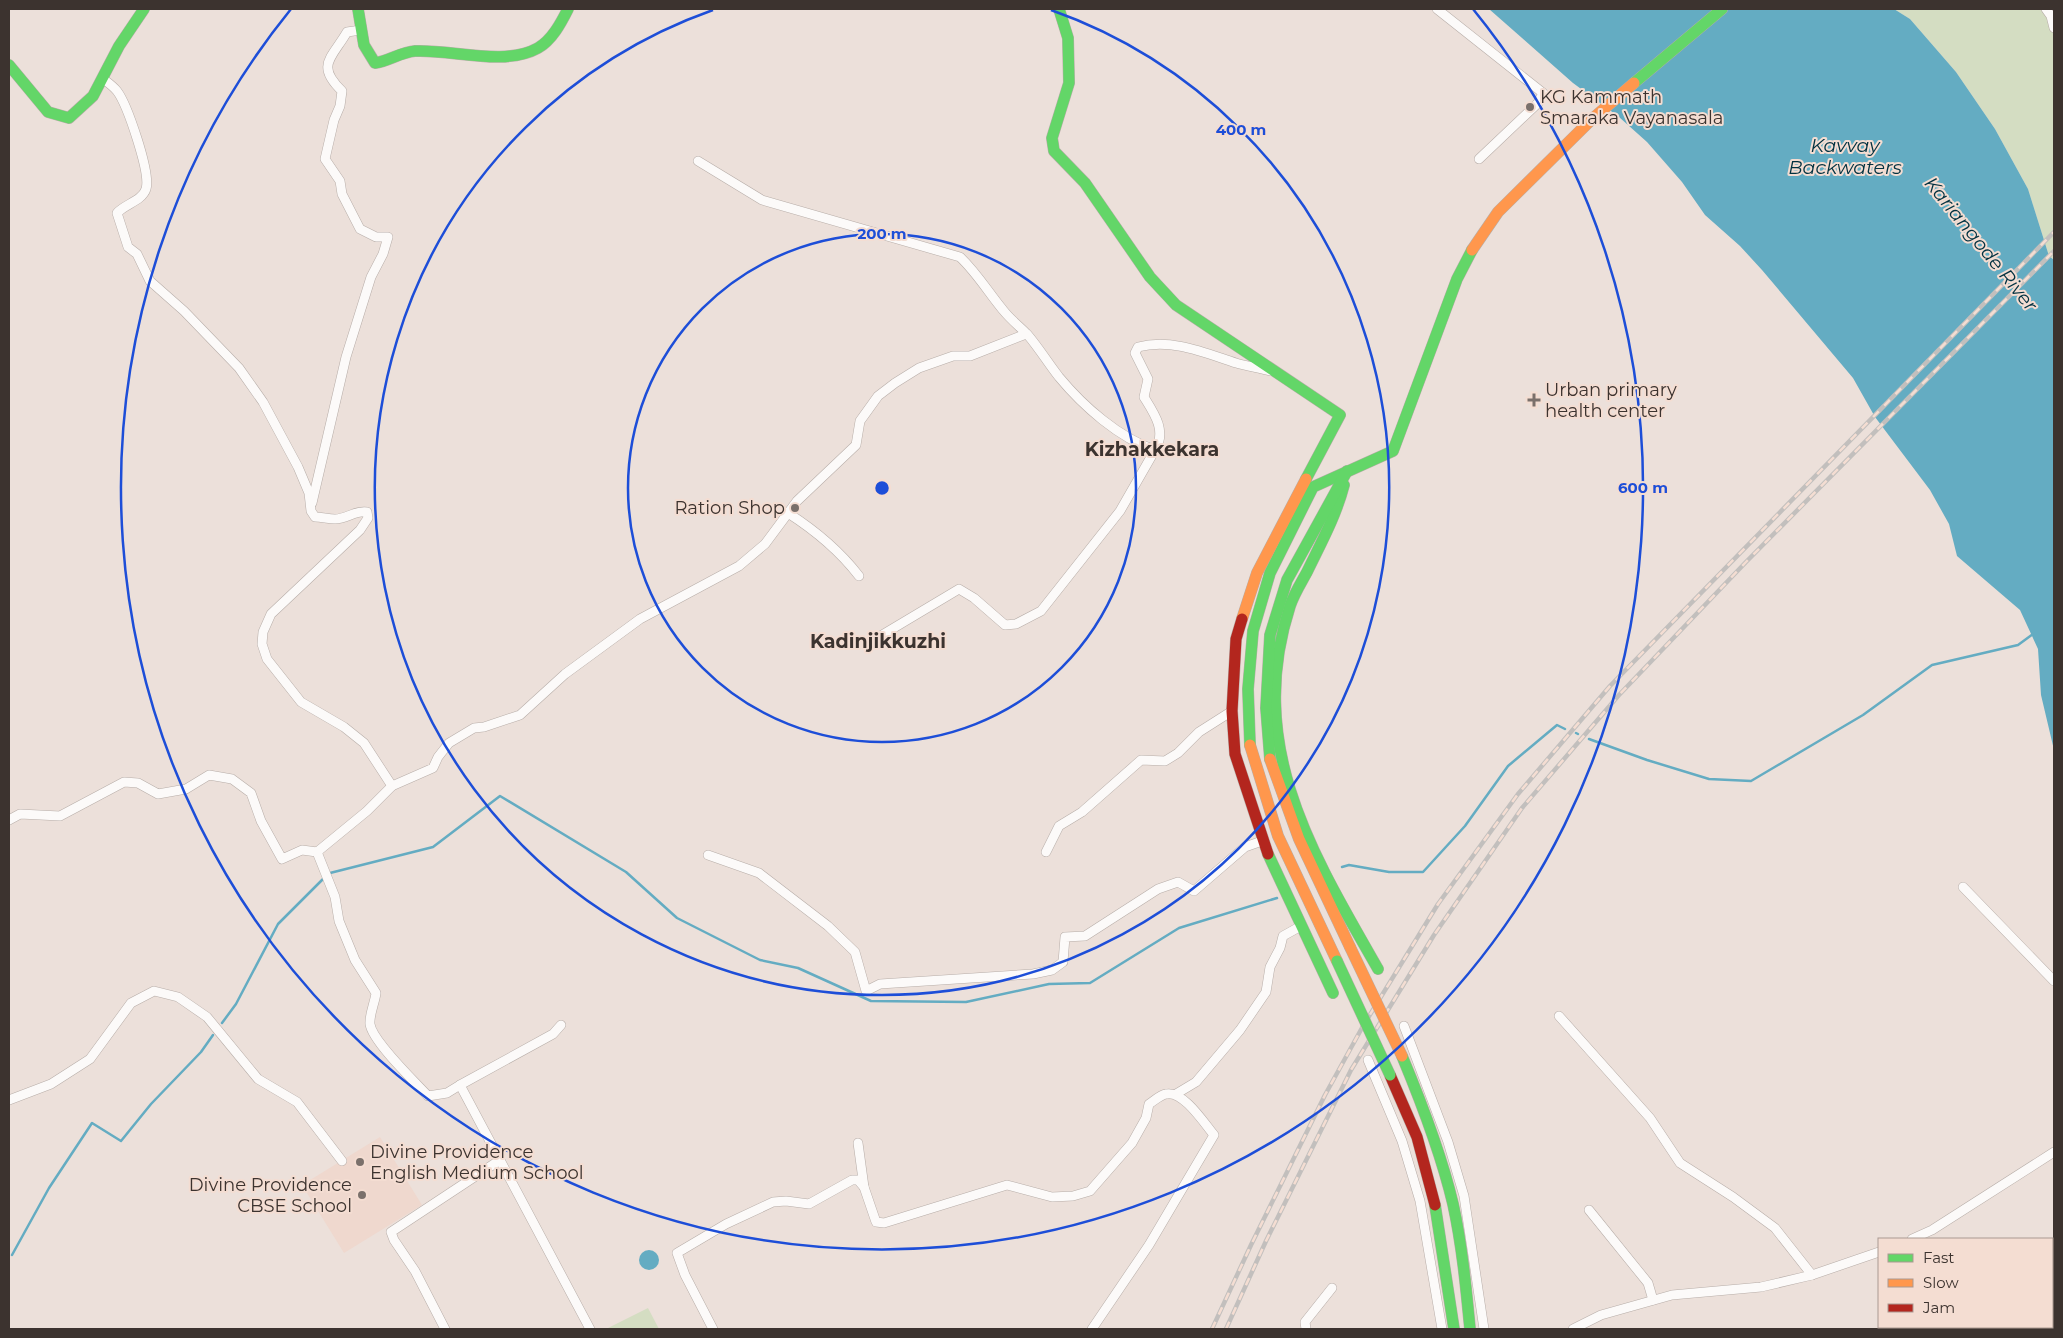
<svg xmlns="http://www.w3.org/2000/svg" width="2063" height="1338" font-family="Montserrat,sans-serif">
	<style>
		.built { fill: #efd8ce }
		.green { fill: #d4ddc2 }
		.water { fill: #64acc2 }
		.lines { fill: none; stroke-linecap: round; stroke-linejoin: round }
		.stream { stroke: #64acc2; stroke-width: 2.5 }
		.street-casing { stroke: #b7ada8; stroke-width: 10 }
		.fast-casing { stroke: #b7ada8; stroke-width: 12 }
		.slow-casing { stroke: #b7ada8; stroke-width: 12 }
		.jam-casing { stroke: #b7ada8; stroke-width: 12 }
		.street { stroke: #fcfaf9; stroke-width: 9 }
		.fast { stroke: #63d668; stroke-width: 11 }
		.slow { stroke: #ff974d; stroke-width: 11 }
		.jam { stroke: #b3261e; stroke-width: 11 }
		.rail-casing { stroke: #c2bfbd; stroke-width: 4.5 }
		.rail { stroke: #f4ddd2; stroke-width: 2.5; stroke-dasharray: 8; stroke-linecap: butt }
		.fast-bridge-casing { stroke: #b7ada8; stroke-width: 12; stroke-linecap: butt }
		.slow-bridge-casing { stroke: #b7ada8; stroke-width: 12; stroke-linecap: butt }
		.fast-bridge { stroke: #63d668; stroke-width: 11 }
		.slow-bridge { stroke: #ff974d; stroke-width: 11 }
		.ring { fill: none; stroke: #1d4ed8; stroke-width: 2.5 }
		.poi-dot { fill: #7a706b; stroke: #f4ddd2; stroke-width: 2 }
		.labels { text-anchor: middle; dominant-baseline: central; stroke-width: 4; stroke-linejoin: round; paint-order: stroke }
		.poi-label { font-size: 18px; fill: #3c332f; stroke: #f4ddd2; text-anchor: start }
		.water-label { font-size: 19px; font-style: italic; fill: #013140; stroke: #f4ddd2 }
		.neighbourhood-label { font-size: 19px; font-weight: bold; fill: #3c332f; stroke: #f4ddd2 }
		.centre { fill: #1d4ed8; stroke: #f4ddd2; stroke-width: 2.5 }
		.ring-label { font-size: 15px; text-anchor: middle; font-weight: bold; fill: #1d4ed8; stroke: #f4ddd2; stroke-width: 4; stroke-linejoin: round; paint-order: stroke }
	</style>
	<rect width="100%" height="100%" fill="#ece0da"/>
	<path class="built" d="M380,1137L422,1205L344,1253L302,1185Z"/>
	<g class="green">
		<path d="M1894,9H2054V260L2049,256L2028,189L1995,129L1956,72L1910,19Z"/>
		<path d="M648,1308L659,1329H606Z"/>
	</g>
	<g class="water">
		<path d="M1489,9H1894L1910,19L1956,72L1995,129L2028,189L2049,256L2054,260V750L2041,695L2038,649L2020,610L1957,556L1949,524L1930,490L1875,417L1853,378L1762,270L1740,246L1705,215L1682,182L1647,142L1619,117L1573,83Z"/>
		<circle cx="649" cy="1260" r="10"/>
	</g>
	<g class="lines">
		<g class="stream">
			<path d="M1576,733L1578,734"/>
			<path d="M1589,739L1647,760L1709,779L1751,781L1863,715L1932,665L2018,645L2033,634"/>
			<path d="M1342,867L1349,865L1389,872H1423L1465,826L1508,766L1557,725L1565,729"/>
			<path d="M330,873L433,847L500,796L626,872L677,918L760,960L798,968L871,1001L966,1002L1049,984L1090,983L1179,928L1277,898"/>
			<path d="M222,1023L236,1004L278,924L323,879"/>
			<path d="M12,1255L49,1188L92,1123L121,1141L151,1104L201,1052L213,1035"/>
		</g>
		<defs>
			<g id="street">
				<path d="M1437,9L1543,93L1538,103L1479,159"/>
				<path d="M2046,9L2051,16L2054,28"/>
				<path d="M102,78C107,82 113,86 117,91C127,104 151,173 146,189C142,201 125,204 117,213L128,247L137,254L150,281L184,311L239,368L263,402L298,467L309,493L311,511L315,517C322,517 328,519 335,519C347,519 355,510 367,512L368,518L360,530L271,614L263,632L262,644L267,659L301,702L344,727L364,743L392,786"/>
				<path d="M698,161L762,200L960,257C977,273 988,292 1003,310C1010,319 1019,326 1027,334C1039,348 1048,363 1059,377C1083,406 1119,438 1155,450C1167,431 1154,413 1144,397L1148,379L1135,353L1138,347C1172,338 1205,353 1236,363C1247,366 1258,368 1270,371"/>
				<path d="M312,503L346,357L371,277L383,254L388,237H376L360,229L342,194L340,181L325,159L334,120L340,106L342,91C315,65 332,58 347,32L361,30"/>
				<path d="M788,513C816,531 839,550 859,576"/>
				<path d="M877,638L959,589L974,598L1005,625L1016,624L1041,611L1120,511L1155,450"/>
				<path d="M9,820L20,814L60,816L124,782L138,783L158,794L186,789L209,775L232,779L251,793L261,821L282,859L302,850L317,852L367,811L392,786L433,768L438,757L449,743L474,728L484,727L520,715L565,674L640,619L739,566L765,544L797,501L856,445L860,421L878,396L895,383L919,368L953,356H970L1026,334"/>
				<path d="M317,852L335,897L339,921L355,960L376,993C375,1002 369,1015 370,1024C372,1041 415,1082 428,1096L447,1093L460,1085"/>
				<path d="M1046,852L1059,826L1082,812L1141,760L1165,761L1178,753L1199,732L1232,711"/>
				<path d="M708,855L759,873L828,926L855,952L866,991L880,984L1033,974L1052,970L1063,962L1065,937L1085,936L1158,889L1178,882L1194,891L1245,847L1262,841"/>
				<path d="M1963,887L2054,981"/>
				<path d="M1559,1016L1650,1118L1680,1163L1733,1197L1775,1228L1812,1275"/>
				<path d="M561,1025L553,1034L460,1085L590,1329"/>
				<path d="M1404,1026L1448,1142L1464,1196L1484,1329"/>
				<path d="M1368,1060L1402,1141L1420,1201L1442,1329"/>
				<path d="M1176,1094L1196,1082L1240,1030L1266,992L1270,967L1280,948L1283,936L1301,926"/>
				<path d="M9,1100L51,1084L90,1059L131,1003L154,991L178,997L207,1017L258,1079L297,1102L342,1161"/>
				<path d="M858,1143L864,1187"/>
				<path d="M1589,1210L1648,1283L1653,1300"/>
				<path d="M1912,1239L1932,1230L2054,1152"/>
				<path d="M445,1329L415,1271L394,1240L391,1232L500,1160"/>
				<path d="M713,1329L685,1275L677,1253L726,1224L773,1202L786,1201L809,1204L852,1180H858L864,1187L876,1222L884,1223L1007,1185L1052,1197L1073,1196L1090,1191L1132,1143L1146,1118L1149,1104C1154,1101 1160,1095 1166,1094C1183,1090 1204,1123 1214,1135L1149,1245L1092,1329"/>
				<path d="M1306,1329L1305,1322L1332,1288"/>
				<path d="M1573,1329L1601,1315L1672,1295L1761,1287L1812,1275L1879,1252"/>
			</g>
			<g id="fast">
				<path d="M358,9L364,45L375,63C389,61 401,52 415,51C452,49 504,67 538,48C552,40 561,23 568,9"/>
				<path d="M1059,9L1068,38L1069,83L1052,138L1054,151L1085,183L1150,277L1176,305L1340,415L1306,479"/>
				<path d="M9,65L48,112L69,118L93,96L119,46L144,9"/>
				<path d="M1634,83L1722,9"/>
				<path d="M1344,485C1336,516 1321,543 1307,572C1301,583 1294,594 1290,606C1245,745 1311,852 1378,969"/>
				<path d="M1250,745L1248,689L1253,631L1270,573L1313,487L1393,451L1457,279L1472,250"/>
				<path d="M1270,759L1266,708L1270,635L1287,580L1347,471"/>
				<path d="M1268,854L1333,993"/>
				<path d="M1402,1056C1422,1104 1441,1153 1453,1204C1462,1245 1466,1287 1470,1329"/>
				<path d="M1435,1205L1454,1329"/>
			</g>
			<g id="slow">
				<path d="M1472,250L1498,212L1591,120L1634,83"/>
				<path d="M1242,619L1257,573L1306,479"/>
				<path d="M1250,745L1278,836L1337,961"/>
				<path d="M1270,759L1299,839L1350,947"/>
			</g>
			<g id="jam">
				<path d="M1242,619L1236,639L1232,711L1235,754L1268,854"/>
				<path d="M1390,1075L1417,1137L1435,1205"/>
			</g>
		</defs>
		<use href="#street" class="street-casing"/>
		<use href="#fast" class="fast-casing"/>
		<use href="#slow" class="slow-casing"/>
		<use href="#jam" class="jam-casing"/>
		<use href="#street" class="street"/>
		<use href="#fast" class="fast"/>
		<use href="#slow" class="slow"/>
		<use href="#jam" class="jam"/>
		<defs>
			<g id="rail">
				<path d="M1212,1329L1251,1245L1325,1095L1363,1026L1438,904L1518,794L1610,686L2054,232"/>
				<path d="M1226,1329L1266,1241L1351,1070L1434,935L1522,808L1619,695L1746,562L2054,251"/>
			</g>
		</defs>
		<use href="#rail" class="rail-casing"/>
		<use href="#rail" class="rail"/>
		<defs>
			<path id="fast-bridge" d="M1337,961L1390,1075"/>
			<path id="slow-bridge" d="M1350,947L1402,1056"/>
		</defs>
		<use href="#fast-bridge" class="fast-bridge-casing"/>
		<use href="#slow-bridge" class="slow-bridge-casing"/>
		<use href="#fast-bridge" class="fast-bridge"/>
		<use href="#slow-bridge" class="slow-bridge"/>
	</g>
	<g class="ring">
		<circle cx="882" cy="488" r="254"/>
		<path d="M1051 10A507 507 0 1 1 713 10"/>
		<path d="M1473 9A761 761 0 1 1 291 9"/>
	</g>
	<g class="poi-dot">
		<circle cx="1530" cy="107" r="5"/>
		<path d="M1531.5 392.5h5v5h5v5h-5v5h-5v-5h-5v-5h5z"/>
		<circle cx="795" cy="508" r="5"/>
		<circle cx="360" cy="1162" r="5"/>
		<circle cx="362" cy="1195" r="5"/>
	</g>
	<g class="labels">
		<g class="poi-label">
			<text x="1540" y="97">KG Kammath<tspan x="1540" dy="21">Smaraka Vayanasala</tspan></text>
			<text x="1545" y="390">Urban primary<tspan x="1545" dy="21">health center</tspan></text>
			<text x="785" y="508" text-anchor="end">Ration Shop</text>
			<text x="370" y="1152">Divine Providence<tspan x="370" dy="21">English Medium School</tspan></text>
			<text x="352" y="1185" text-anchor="end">Divine Providence<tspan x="352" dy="21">CBSE School</tspan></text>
		</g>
		<g class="water-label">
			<text x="1845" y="145">Kavvay<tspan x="1845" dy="22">Backwaters</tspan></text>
			<text transform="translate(1981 244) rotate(51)">Kariangode River</text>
		</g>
		<g class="neighbourhood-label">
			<text x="1152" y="449">Kizhakkekara</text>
			<text x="878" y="641">Kadinjikkuzhi</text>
		</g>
	</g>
	<circle cx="882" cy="488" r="8" class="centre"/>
	<g class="ring-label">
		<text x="1241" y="135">400 m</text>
		<text x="882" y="239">200 m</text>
		<text x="1643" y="493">600 m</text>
	</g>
	<rect width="2063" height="1338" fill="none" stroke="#3c332f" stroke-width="20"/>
	<rect x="1878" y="1238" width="175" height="90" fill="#f4ddd2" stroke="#aa9991"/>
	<rect x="1888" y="1254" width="25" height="8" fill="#63d668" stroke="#aa9991"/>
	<text x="1923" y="1263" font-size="15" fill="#3c332f">Fast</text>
	<rect x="1888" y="1279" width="25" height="8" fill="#ff974d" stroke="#aa9991"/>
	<text x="1923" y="1288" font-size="15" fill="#3c332f">Slow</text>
	<rect x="1888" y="1304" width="25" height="8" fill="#b3261e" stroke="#aa9991"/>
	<text x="1923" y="1313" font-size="15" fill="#3c332f">Jam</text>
</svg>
